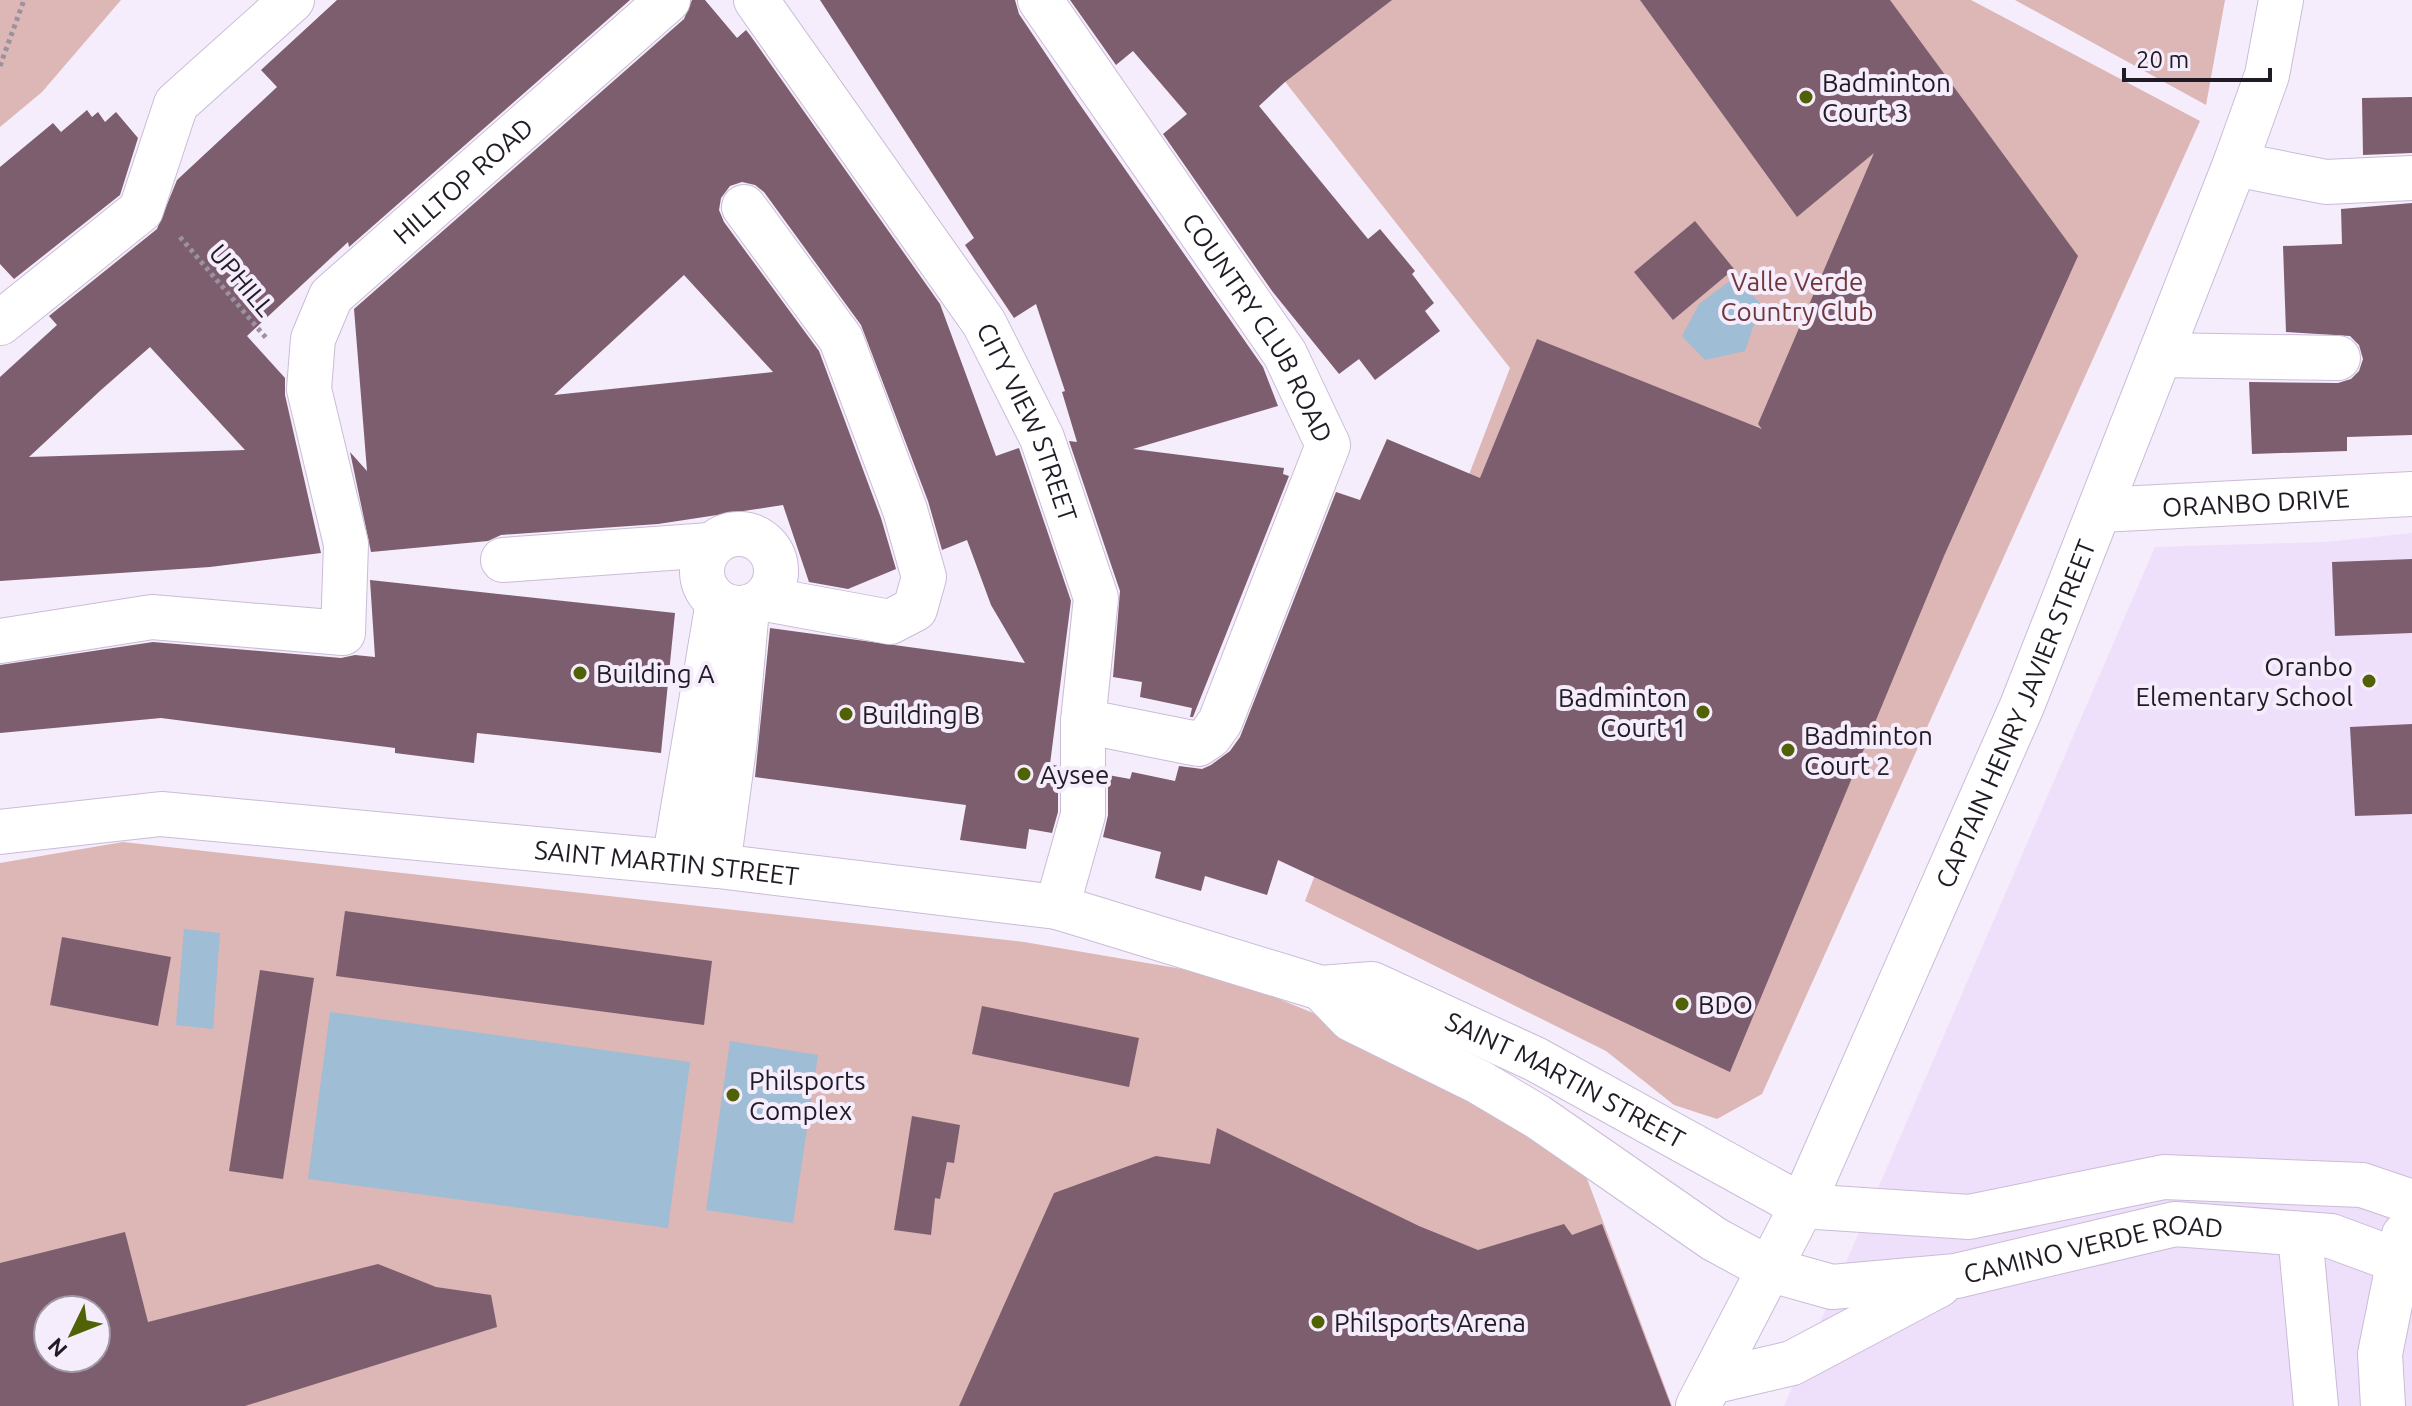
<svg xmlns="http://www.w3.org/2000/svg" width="2412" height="1406" font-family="Ubuntu,sans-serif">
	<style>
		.built { fill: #eedffa }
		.green { fill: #ddb6b6; fill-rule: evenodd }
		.water { fill: #9fbdd4 }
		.building { fill: #7d5e6f; fill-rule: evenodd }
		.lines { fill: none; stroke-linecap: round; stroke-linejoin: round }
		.minor-casing { stroke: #cabcd7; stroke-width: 46 }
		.path { stroke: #9a929f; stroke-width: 5; stroke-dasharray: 4 4; stroke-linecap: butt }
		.minor { stroke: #fff; stroke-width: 44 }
		.poi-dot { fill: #506106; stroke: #f5ecfc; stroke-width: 3 }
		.labels { text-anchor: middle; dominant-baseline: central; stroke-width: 8; stroke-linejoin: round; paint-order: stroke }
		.poi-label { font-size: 26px; fill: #211b25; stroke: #f5ecfc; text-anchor: start }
		.street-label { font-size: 26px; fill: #211b25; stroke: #f5ecfc }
		.park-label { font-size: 26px; fill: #6e383a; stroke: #f5ecfc }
	</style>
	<rect width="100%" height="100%" fill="#f5ecfc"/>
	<path class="built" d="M2412,533V1406H1784L2155,547L2326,542Z"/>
	<g class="green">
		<path d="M0,0H121L42,92L0,127Z"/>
		<path d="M1221,0H1971L2200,121L1762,1094L1717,1119L1674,1105L1606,1051L1305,901L1510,368Z"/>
		<path d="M2015,0H2225L2206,105Z"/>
		<path d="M123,842L1024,942L1223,976L1352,1029L1580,1160L1672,1406H0V863ZM48,1310H96V1358H48Z"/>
	</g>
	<g class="water">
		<path d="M1735,277L1761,304L1745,351L1705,360L1682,336L1699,304Z"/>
		<path d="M184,929L220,933L213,1029L176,1025Z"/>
		<path d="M330,1012L690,1062L668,1228L308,1179Z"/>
		<path d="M730,1041L818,1055L793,1223L706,1210Z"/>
	</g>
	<g class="building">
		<path d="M337,0H630L349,247L348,242L247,336L285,378V395L321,553L210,567L0,581V377L57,325L49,316L157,229L177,180L277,87L261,70ZM150,347L245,450L29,457L101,390Z"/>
		<path d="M692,0H705L737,38L746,30L750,35L940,304L996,456L1019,448L1071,601L1050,764L1058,766V812L1052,833L1029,829L1026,849L960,840L966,805L755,777L770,628L1025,663L991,605L967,540L942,550L928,501L861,325L764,192L755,185L742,182L730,186L721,198L719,210L724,222L819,351L881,518L896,569L848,589L809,582L783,505L658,524L501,535L488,541L371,552L350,452L367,471L354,309L684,19ZM684,275L773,372L554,395Z"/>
		<path d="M820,0H1015L1019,14L1076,99L1263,367L1278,406L1133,449L1284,468L1283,474L1289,476L1193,717H1190L1192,708L1140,697L1142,682L1113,677L1120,591L1069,441L1077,442L1062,392L1065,391L1036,304L1014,318L965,245L974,238Z"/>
		<path d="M1070,0H1392L1285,82L1259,106L1368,239L1380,229L1415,271L1412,274L1434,303L1425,311L1440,331L1375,380L1359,359L1339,374L1272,291L1163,134L1187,114L1133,51L1116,65Z"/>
		<path d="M1640,0H1890L2078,256L1944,556L1730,1072L1278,860L1267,895L1205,876L1201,891L1155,878L1161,852L1103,837L1108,815V775L1130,779L1132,772L1175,781L1179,766L1202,769L1211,765L1230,751L1240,737L1336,492L1360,500L1387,439L1480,478L1537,339L1762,429L1758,424L1874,153L1797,217Z"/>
		<path d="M2412,97V153L2363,155L2362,98Z"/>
		<path d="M87,110L92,117L98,112L105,122L116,112L138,138L120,195L14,279L0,264V167L53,123L61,132Z"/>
		<path d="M2412,203V435L2347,437V451L2252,454L2249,382L2338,383L2351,379L2359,371L2363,359L2359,345L2350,336L2286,332L2283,246L2342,244L2341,209Z"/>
		<path d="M1695,221L1734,269L1673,320L1634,272Z"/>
		<path d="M2412,559V633L2335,636L2332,562Z"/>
		<path d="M370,580L675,613L661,753L477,733L474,763L395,753V748L161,718L0,733V665L153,642L341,658L355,655L375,657Z"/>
		<path d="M2412,724V814L2355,816L2350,727Z"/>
		<path d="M345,911L712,961L704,1025L336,976Z"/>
		<path d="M62,937L171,957L158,1026L50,1005Z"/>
		<path d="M260,970L314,978L283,1179L229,1171Z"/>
		<path d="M982,1006L1139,1038L1129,1087L972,1054Z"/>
		<path d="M912,1116L960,1125L954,1163L947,1162L940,1199L935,1198L931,1235L894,1230Z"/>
		<path d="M1217,1128L1419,1226L1478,1250L1564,1224L1572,1235L1602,1224L1671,1406H959L1054,1193L1156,1156L1210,1164Z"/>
		<path d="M125,1232L148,1322L378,1264L436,1287L491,1295L497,1327L245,1406H0V1263ZM48,1310H96V1358H48Z"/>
	</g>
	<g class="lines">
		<defs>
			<g id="minor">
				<path id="s1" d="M756,0L984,323L1042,438L1096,598L1083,721V815L1057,907"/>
				<path id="s2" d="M1040,0L1285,354L1328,445L1220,722L1210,736L1198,744L1083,721"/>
				<path d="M2235,164L2326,182L2412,178"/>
				<path d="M744,207L841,339L905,510L924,577L915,609L890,622L765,599"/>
				<path d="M0,323L141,210L176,104L292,0"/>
				<path d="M2160,355L2338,358"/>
				<path id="s3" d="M2100,510L2412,494"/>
				<circle cx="739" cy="571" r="37"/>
				<path d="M503,560L710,545"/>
				<path id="s4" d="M0,641L152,617L343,633L346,544L309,389L313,339L331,296L668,0"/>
				<path id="s5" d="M0,832L161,814L718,866L1057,907L1321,988L1372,984L1535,1059L1802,1206L1969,1217L2164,1177L2362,1185L2412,1202"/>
				<path d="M674,862L718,602"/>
				<path d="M718,866L735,740L747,608"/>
				<path id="s6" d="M1321,988L1351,1019L1479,1082L1538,1117L1714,1239L1771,1270L1832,1287L1956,1276L2175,1224L2331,1236L2412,1266"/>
				<path d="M2300,1234L2316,1406"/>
				<path d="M1711,1382L1792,1363L1939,1285"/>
				<path id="s7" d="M1698,1406L1802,1206L2022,706L2235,164L2267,75L2281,0"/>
				<path d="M2383,1406L2380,1354L2404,1235"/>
			</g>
		</defs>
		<use href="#minor" class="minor-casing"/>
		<g class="path">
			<path d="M0,66L24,0"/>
			<path d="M180,237L267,339"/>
		</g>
		<use href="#minor" class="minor"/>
	</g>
	<g class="poi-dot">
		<circle cx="1806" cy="97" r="8"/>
		<circle cx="580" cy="673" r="8"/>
		<circle cx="2369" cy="681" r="8"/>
		<circle cx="1703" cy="712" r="8"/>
		<circle cx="846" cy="714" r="8"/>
		<circle cx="1788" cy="750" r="8"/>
		<circle cx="1024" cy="774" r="8"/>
		<circle cx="1682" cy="1004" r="8"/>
		<circle cx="733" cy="1095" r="8"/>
		<circle cx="1318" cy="1322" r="8"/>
	</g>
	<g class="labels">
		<g class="poi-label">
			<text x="1822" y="82">Badminton<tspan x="1822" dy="30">Court 3</tspan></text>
			<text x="2353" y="666" text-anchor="end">Oranbo<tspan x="2353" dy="30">Elementary School</tspan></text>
			<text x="596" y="673">Building A</text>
			<text x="1687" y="697" text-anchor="end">Badminton<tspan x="1687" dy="30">Court 1</tspan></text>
			<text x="862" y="714">Building B</text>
			<text x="1804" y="735">Badminton<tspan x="1804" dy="30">Court 2</tspan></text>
			<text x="1040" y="774">Aysee</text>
			<text x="1698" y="1004">BDO</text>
			<text x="749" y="1080">Philsports<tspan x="749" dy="30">Complex</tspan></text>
			<text x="1334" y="1322">Philsports Arena</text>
		</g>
		<g class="street-label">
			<text stroke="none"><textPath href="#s4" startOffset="866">HILLTOP ROAD</textPath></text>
			<text transform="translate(242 280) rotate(50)">UPHILL</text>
			<text stroke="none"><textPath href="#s2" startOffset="394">COUNTRY CLUB ROAD</textPath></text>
			<text stroke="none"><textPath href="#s1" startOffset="504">CITY VIEW STREET</textPath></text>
			<text stroke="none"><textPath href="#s3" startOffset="156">ORANBO DRIVE</textPath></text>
			<text stroke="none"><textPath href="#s7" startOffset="762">CAPTAIN HENRY JAVIER STREET</textPath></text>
			<text stroke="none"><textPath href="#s5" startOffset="670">SAINT MARTIN STREET</textPath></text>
			<text stroke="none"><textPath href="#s5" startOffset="1606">SAINT MARTIN STREET</textPath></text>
			<text stroke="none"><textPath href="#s6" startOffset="862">CAMINO VERDE ROAD</textPath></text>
		</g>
		<g class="park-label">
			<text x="1797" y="281">Valle Verde<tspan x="1797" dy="30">Country Club</tspan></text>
		</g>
	</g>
	<g transform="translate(72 1334) rotate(227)"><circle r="38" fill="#f5ecfc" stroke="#a098a6" stroke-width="2"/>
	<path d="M0-6L14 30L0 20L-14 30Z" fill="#506106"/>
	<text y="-12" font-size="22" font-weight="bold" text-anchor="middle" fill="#211b25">N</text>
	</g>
	<path d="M2124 68v12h146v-12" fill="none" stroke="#211b25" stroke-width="4"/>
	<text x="2136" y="68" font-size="24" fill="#211b25" stroke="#f5ecfc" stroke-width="6" paint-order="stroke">20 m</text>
</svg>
